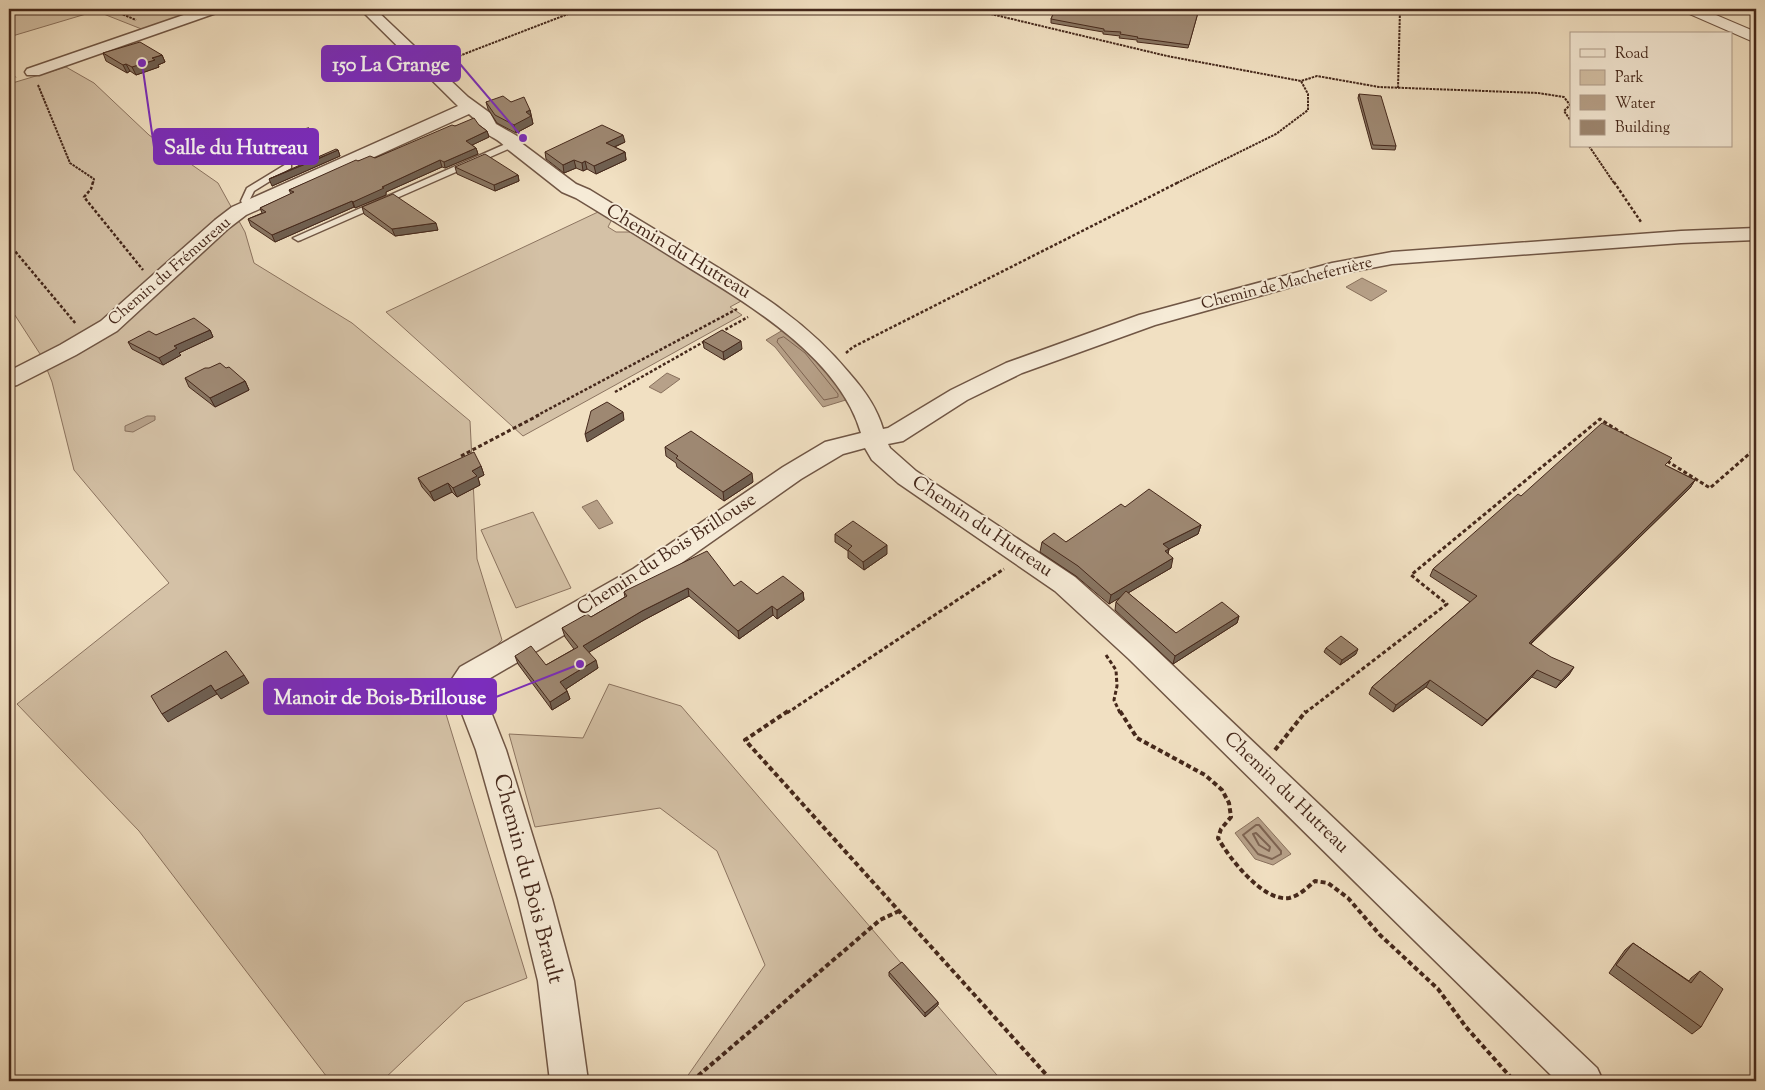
<svg xmlns="http://www.w3.org/2000/svg" width="1765" height="1090" font-family="'Sorts Mill Goudy',serif">
	<style>
		.green { fill: #d4c1a6; stroke: #8c7460 }
		.water { fill: #b7a189; stroke: #89715d }
		.lines { fill: none; stroke-linecap: round; stroke-linejoin: round }
		.shore-far1 { stroke: #7e6452; stroke-width: 1 }
		.shore { stroke: #7e6452; stroke-width: 2 }
		.service-casing { stroke: #705645; stroke-width: 3 }
		.minor-casing { stroke: #705645; stroke-width: 3 }
		.tertiary-casing { stroke: #705645; stroke-width: 2 }
		.path-far3 { stroke: #45281b; stroke-width: 2; stroke-dasharray: 2.5 1; stroke-linecap: butt }
		.path-far2 { stroke: #45281b; stroke-width: 2.5; stroke-dasharray: 3 2; stroke-linecap: butt }
		.path-far1 { stroke: #45281b; stroke-width: 3; stroke-dasharray: 4 2.5; stroke-linecap: butt }
		.path { stroke: #45281b; stroke-width: 4; stroke-dasharray: 5 3; stroke-linecap: butt }
		.service { fill: #f6ebd7; fill-rule: evenodd }
		.minor { fill: #f6ebd7; fill-rule: evenodd }
		.tertiary { fill: #f6ebd7; fill-rule: evenodd }
		.wall { fill: #887562; stroke: #45281b }
		.shaded-wall { fill: #6f5f50; stroke: #45281b }
		.building { fill: #9e8872; stroke: #45281b }
		.labels { text-anchor: middle; dominant-baseline: central; stroke-width: 4; stroke-linejoin: round; paint-order: stroke }
		.far-street-label { font-size: 16px; fill: #45281b; stroke: #f6ebd7 }
		.street-label { font-size: 19px; fill: #45281b; stroke: #f6ebd7 }
		.near-street-label { font-size: 22px; fill: #45281b; stroke: #f6ebd7 }
		.leader { fill: none; stroke: #7b2cbf; stroke-width: 2 }
		.callout-dot { fill: #7b2cbf; stroke: #f6ebd7; stroke-width: 2 }
		.callout { fill: #7b2cbf; stroke: #7b2cbf; stroke-width: 2 }
		.callout-label { font-size: 20px; text-anchor: middle; font-weight: bold; fill: #fff }
	</style>
	<rect width="100%" height="100%" fill="#f1e0c2"/>
	<filter id="stains"><feTurbulence type="fractalNoise" baseFrequency=".004" numOctaves="4"/><feColorMatrix values="0 0 0 0 .2 0 0 0 0 .09 0 0 0 0 .02 0 0 0 .5 -.17"/></filter>
	<radialGradient id="worn" r=".72"><stop offset=".6" stop-color="#630" stop-opacity="0"/><stop offset="1" stop-color="#630" stop-opacity=".3"/></radialGradient>
	<g class="green">
		<path d="M9,9H207L144,30L96,11L9,37Z"/>
		<path d="M66,67L94,83L149,135L218,183L245,232L254,263L352,323L470,421L477,559L502,640L442,701L527,978L465,1002L382,1081H330L139,831L17,704L169,583L74,470L52,382L42,357L9,306V84Z"/>
		<path d="M598,212L612,219L608,227L616,232H633L743,300L730,307L742,315L523,436L386,312Z"/>
		<path d="M533,512L571,588L516,608L481,530Z"/>
		<path d="M609,684L681,706L1002,1081H684L765,965L717,851L660,808L535,827L509,734L583,738Z"/>
	</g>
	<g class="water">
		<path d="M1362,278L1387,291L1371,301L1346,287Z"/>
		<path d="M783,330L808,350L849,399L823,407L775,347L766,340Z"/>
		<path d="M667,373L680,379L661,393L649,387Z"/>
		<path d="M147,416H155V420L133,432L125,431V426Z"/>
		<path d="M597,500L613,523L599,529L582,507Z"/>
		<path d="M1258,817L1291,854L1273,865L1255,859L1235,833Z"/>
	</g>
	<g class="lines">
		<path class="shore-far1" d="M784,337L805,353L838,394V397L824,400L777,342L778,339Z"/>
		<g class="shore">
			<path d="M1256,825H1259L1281,851V854L1272,859L1258,854L1243,835Z"/>
			<path d="M1256,833L1270,847L1269,851L1259,845L1253,834Z"/>
		</g>
		<defs>
			<g id="service">
				<path d="M512,141L515,142V146L301,240L298,241L293,238Z"/>
				<path d="M288,163L291,164V168L254,191L249,201L254,207L249,210L246,209L241,201L247,188Z"/>
			</g>
			<g id="minor">
				<path d="M201,9H221L219,12L39,75H27L25,72L27,69Z"/>
				<path d="M360,9H375L468,97L490,113L496,124L517,136L520,142L576,184L590,190C624,211 659,232 694,253C753,289 806,320 850,374C865,391 877,408 883,429L888,428L951,390L1006,363L1139,315L1332,263L1392,252L1681,231L1756,228V240L1681,243L1392,264L1334,275L1155,325L1022,373L967,400L903,441L888,444L890,448L916,471L1075,577L1149,643L1597,1068L1603,1081H1557L1129,659L1055,591L898,483L872,460L865,448L843,454L801,479L653,583L480,684L506,750L552,899L574,981L588,1081H550L538,981L518,899L476,750L450,682L460,667L633,569L783,467L825,442L861,433C839,357 747,303 683,264C648,242 612,220 576,198L562,192L506,148C500,139 489,137 482,130C477,124 476,119 469,114L246,215L229,228L117,331L76,355L17,385L9,387V371L60,345L101,321L215,220L232,207L458,106Z"/>
			</g>
			<path id="tertiary" d="M1682,9H1702L1756,32V43L1685,12Z"/>
		</defs>
		<use href="#service" class="service-casing"/>
		<use href="#minor" class="minor-casing"/>
		<use href="#tertiary" class="tertiary-casing"/>
		<g class="path-far3">
			<path d="M9,9L44,12L78,9"/>
			<path d="M110,9L136,20"/>
			<path d="M970,9L1167,56L1301,81"/>
			<path d="M446,61L581,9"/>
			<path d="M9,79L16,77"/>
			<path d="M38,85L70,163L94,179L93,183"/>
			<path d="M1398,88L1400,9"/>
			<path d="M1589,146L1614,183"/>
			<path d="M1177,183L1276,134L1308,110V94L1301,81L1317,76L1379,87L1538,93L1564,97L1570,105L1564,111L1571,121"/>
		</g>
		<g class="path-far2">
			<path d="M93,182L91,189L84,197L143,270"/>
			<path d="M1614,182L1641,222"/>
			<path d="M9,244L76,324"/>
			<path d="M721,332L748,317"/>
			<path d="M846,353L853,347L1179,182"/>
			<path d="M615,392L707,340"/>
			<path d="M536,416L737,309"/>
		</g>
		<g class="path-far1">
			<path d="M461,456L539,415"/>
			<path d="M1667,461L1710,488L1756,448"/>
			<path d="M1106,655L1116,670L1117,686L1114,700L1120,713"/>
			<path d="M787,713L1004,569"/>
			<path d="M1305,713L1447,604L1411,575L1600,419L1628,437"/>
		</g>
		<g class="path">
			<path d="M788,711L745,740L1052,1081"/>
			<path d="M1120,711L1137,738L1205,775L1222,790L1229,803L1231,817L1221,829L1218,838C1229,858 1263,902 1289,898C1299,896 1308,887 1315,881L1328,883L1348,898L1380,935L1438,989L1466,1027L1514,1081"/>
			<path d="M1275,750L1306,711"/>
			<path d="M692,1081L880,920L899,911"/>
		</g>
		<use href="#service" class="service"/>
		<use href="#minor" class="minor"/>
		<use href="#tertiary" class="tertiary"/>
	</g>
	<g class="wall">
		<path d="M1016,9H1199L1188,48L1137,42V40L1119,38L1120,36L1103,34V32L1051,23V19L1053,14Z"/>
		<path d="M103,53L162,55L165,62L158,65L159,67L136,75L130,71L127,73L106,61Z"/>
		<path d="M1359,94L1396,146L1395,150L1372,149L1358,98Z"/>
		<path d="M486,102H511L530,110L533,124L516,133L497,123L488,109Z"/>
		<path d="M479,125L487,131L489,137L472,145L476,148L478,154L445,168L442,167L386,192V195L355,208L354,207L275,242L251,226L248,219L262,213L260,208L291,194L289,190L358,161L375,158L455,126Z"/>
		<path d="M309,128L312,136L318,157L338,150L340,156L272,186L313,159L282,141L279,133Z"/>
		<path d="M625,142L615,147L625,152L626,160L596,174L587,169L583,171L576,168L564,173L546,159L545,152Z"/>
		<path d="M455,167L518,175L519,181L495,191L457,174Z"/>
		<path d="M362,207L438,230L395,236L364,214Z"/>
		<path d="M210,330L213,337L179,353L181,355L163,365L132,349L128,342L156,335Z"/>
		<path d="M703,341L742,349L724,360L704,348Z"/>
		<path d="M185,378L245,381L249,390L215,407L189,387Z"/>
		<path d="M665,447L753,482L724,501L677,467L676,463L666,456Z"/>
		<path d="M481,466L484,475L478,478L480,485L457,497L452,492L434,501L422,487L418,478Z"/>
		<path d="M1667,466L1695,480L1690,488L1531,644L1569,675L1556,688L1532,677L1482,726L1426,687L1393,712L1369,694L1372,687L1470,602L1430,576L1433,569L1521,496Z"/>
		<path d="M1125,507L1201,525L1198,534L1169,549L1168,554L1171,568L1128,593L1176,633L1239,616L1237,623L1173,664L1115,610L1116,602L1120,597L1109,604L1076,576L1040,552L1042,542H1066Z"/>
		<path d="M835,534L887,554L864,570L848,558V551L835,542Z"/>
		<path d="M734,586L757,594L803,592L804,600L777,619L773,615L739,639L689,596L644,620L589,652L598,668L566,689L567,691L570,699L552,710L518,664L515,656L546,665L574,649L565,637L562,628L591,617L625,597L624,592L627,590Z"/>
		<path d="M1326,648L1356,654L1340,665L1324,652Z"/>
		<path d="M1633,943L1689,981L1691,978L1700,971L1701,1027L1692,1034L1609,973L1625,950Z"/>
		<path d="M889,972L938,1002V1005L925,1017L889,976Z"/>
	</g>
	<g class="shaded-wall">
		<path d="M162,55L165,62L158,65L159,67L136,75L132,67L152,58Z"/>
		<path d="M126,64L130,71L127,73L123,65Z"/>
		<path d="M530,110L533,124L516,133L514,125L526,112Z"/>
		<path d="M309,128L312,136L318,159L338,150L340,156L272,186L269,179L318,159Z"/>
		<path d="M487,131L489,137L468,147L466,141Z"/>
		<path d="M623,135L625,142L607,150L606,143Z"/>
		<path d="M476,148L478,154L445,168L444,162Z"/>
		<path d="M625,152L626,160L596,174L594,166Z"/>
		<path d="M440,160L442,167L386,192V195L355,208L353,202L382,187Z"/>
		<path d="M574,160L576,168L564,173L563,165Z"/>
		<path d="M585,161L587,169L583,171L582,163Z"/>
		<path d="M518,175L519,181L495,191L494,185Z"/>
		<path d="M352,201L354,207L275,242L272,235Z"/>
		<path d="M436,223L438,230L395,236L392,229Z"/>
		<path d="M210,330L213,337L179,353L181,355L163,365L159,358L174,346Z"/>
		<path d="M741,341L742,349L724,360L723,352Z"/>
		<path d="M245,381L249,390L215,407L210,398Z"/>
		<path d="M623,412L624,420L587,442L585,434Z"/>
		<path d="M481,466L484,475L478,478L480,485L457,497L453,488L472,471Z"/>
		<path d="M752,473L753,482L724,501L723,492Z"/>
		<path d="M1695,480L1690,488L1524,650L1529,643Z"/>
		<path d="M448,483L452,492L434,501L430,492Z"/>
		<path d="M1201,525L1198,534L1169,549L1167,558L1163,544Z"/>
		<path d="M887,545V554L864,570L863,562Z"/>
		<path d="M1173,558L1171,568L1109,604L1111,595Z"/>
		<path d="M688,588L689,596L644,620L586,654L583,646L642,611Z"/>
		<path d="M803,592L804,600L777,619V610Z"/>
		<path d="M772,606L773,615L739,639L738,631Z"/>
		<path d="M1239,616L1237,623L1173,664L1175,656Z"/>
		<path d="M1358,649L1356,654L1340,665L1342,660Z"/>
		<path d="M596,660L598,668L563,691L560,682Z"/>
		<path d="M1574,667L1569,675L1556,688L1561,681Z"/>
		<path d="M1537,670L1532,677L1482,726L1487,720Z"/>
		<path d="M244,675L249,683L221,699L215,691Z"/>
		<path d="M1430,680L1426,687L1393,712L1396,705Z"/>
		<path d="M211,685L217,694L168,722L162,714Z"/>
		<path d="M567,691L570,699L552,710L550,702Z"/>
		<path d="M938,1002V1005L925,1017V1013Z"/>
	</g>
	<g class="building">
		<path d="M1043,9H1199L1189,45L1137,38L1138,37L1120,34L1121,32L1104,31V29L1051,19L1055,10Z"/>
		<path d="M140,42L162,55L152,58L155,60L132,67L126,64L123,65L103,53Z"/>
		<path d="M1359,94L1381,96L1396,146L1373,145Z"/>
		<path d="M503,96L511,102L524,97L530,110L526,112L531,116L514,125L495,115L486,102Z"/>
		<path d="M474,118L479,125L487,131L466,141L476,148L444,162L440,160L382,187L384,188L353,202L352,201L272,235L248,219L266,212L260,208L294,192L289,190L356,160L358,161L370,156L375,158L452,125L455,126Z"/>
		<path d="M602,125L623,135L606,143L625,152L594,166L585,161L582,163L574,160L563,165L545,152Z"/>
		<path d="M309,128L316,155L279,133Z"/>
		<path d="M336,149L338,150L269,179L300,165Z"/>
		<path d="M485,154L518,175L494,185L455,167Z"/>
		<path d="M393,194L436,223L392,229L362,207Z"/>
		<path d="M194,318L210,330L174,346L177,348L159,358L128,342L149,331L156,335Z"/>
		<path d="M722,330L741,341L723,352L703,341Z"/>
		<path d="M220,363L226,368L229,367L245,381L210,398L185,378L205,368H209Z"/>
		<path d="M607,402L623,412L585,434L591,411Z"/>
		<path d="M1602,423L1672,458L1665,465L1695,480L1529,643L1551,657L1574,667L1561,681L1537,670L1487,720L1430,680L1396,705L1372,687L1477,596L1433,569L1518,494L1521,496Z"/>
		<path d="M691,431L752,473L723,492L676,458L678,456L665,447Z"/>
		<path d="M474,452L481,466L472,471L477,476L453,488L448,483L430,492L418,478Z"/>
		<path d="M1149,489L1201,525L1163,544L1169,549L1165,551L1173,558L1111,595L1078,566L1042,542L1054,533L1066,542L1121,504L1125,507Z"/>
		<path d="M853,521L887,545L863,562L848,550L852,546L835,534Z"/>
		<path d="M707,551L734,586L741,581L757,594L783,576L803,592L777,610L772,606L738,631L688,588L642,611L583,646L596,660L560,682L567,691L550,702L515,656L531,646L546,665L578,647L562,628L587,614L591,617L627,596L624,592L627,590Z"/>
		<path d="M1126,591L1176,633L1222,602L1239,616L1175,656L1116,602Z"/>
		<path d="M1341,636L1358,649L1342,660L1326,648Z"/>
		<path d="M226,651L244,675L215,691L211,685L162,714L151,696Z"/>
		<path d="M1633,943L1691,983L1700,971L1723,989L1701,1027L1616,965Z"/>
		<path d="M902,962L938,1002L925,1013L889,972Z"/>
	</g>
	<g class="labels">
		<g class="far-street-label">
			<text transform="translate(170 272) rotate(-41)">Chemin du Frémureau</text>
			<text transform="translate(1287 284) rotate(-14)">Chemin de Macheferrière</text>
		</g>
		<g class="street-label">
			<text transform="translate(678 252) rotate(31)">Chemin du Hutreau</text>
			<text transform="translate(982 527) rotate(34)">Chemin du Hutreau</text>
			<text transform="translate(667 555) rotate(-33)">Chemin du Bois Brillouse</text>
			<text transform="translate(1286 793) rotate(44)">Chemin du Hutreau</text>
		</g>
		<g class="near-street-label">
			<text transform="translate(527 879) rotate(75)">Chemin du Bois Brault</text>
		</g>
	</g>
	<path class="leader" d="M523 138L460 64M142 63L154 147M580 664L496 697"/>
	<g class="callout-dot">
		<circle cx="523" cy="138" r="5"/>
		<circle cx="142" cy="63" r="5"/>
		<circle cx="580" cy="664" r="5"/>
	</g>
	<g class="callout">
		<rect x="322" y="46" width="138" height="35" rx="5"/>
		<rect x="154" y="129" width="164" height="35" rx="5"/>
		<rect x="264" y="679" width="232" height="35" rx="5"/>
	</g>
	<g class="callout-label">
		<text x="391" y="71">150 La Grange</text>
		<text x="236" y="154">Salle du Hutreau</text>
		<text x="380" y="704">Manoir de Bois-Brillouse</text>
	</g>
	<rect width="1765" height="1090" fill="none" stroke="#f1e0c2" stroke-width="30"/>
	<rect x="10" y="10" width="1745" height="1070" fill="none" stroke="#45281b" stroke-width="2.5"/>
	<rect x="15" y="15" width="1735" height="1060" fill="none" stroke="#45281b"/>
	<rect x="1570" y="32" width="162" height="115" fill="#f6ebd7" stroke="#af9d8c"/>
	<rect x="1580" y="49" width="25" height="8" fill="#f6ebd7" stroke="#af9d8c"/>
	<text x="1615" y="58" font-size="15" fill="#45281b">Road</text>
	<rect x="1580" y="70" width="25" height="15" fill="#d4c1a6" stroke="#af9d8c"/>
	<text x="1615" y="82" font-size="15" fill="#45281b">Park</text>
	<rect x="1580" y="95" width="25" height="15" fill="#b7a189" stroke="#af9d8c"/>
	<text x="1615" y="108" font-size="15" fill="#45281b">Water</text>
	<rect x="1580" y="120" width="25" height="15" fill="#9e8872" stroke="#af9d8c"/>
	<text x="1615" y="132" font-size="15" fill="#45281b">Building</text>
	<rect width="100%" height="100%" filter="url(#stains)"/>
	<rect width="100%" height="100%" fill="url(#worn)"/>
</svg>
